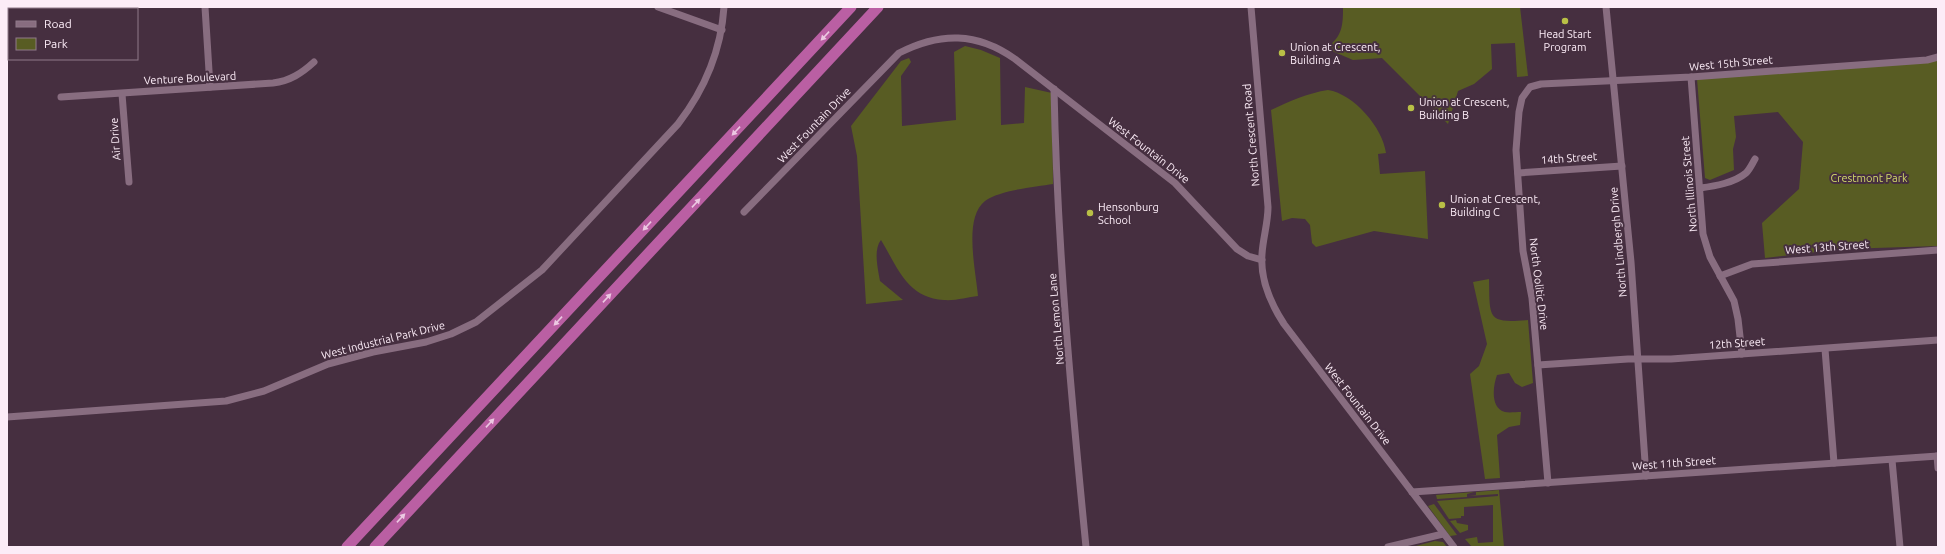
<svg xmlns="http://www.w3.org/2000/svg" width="1945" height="554" font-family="Ubuntu,sans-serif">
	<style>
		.green { fill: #585c23 }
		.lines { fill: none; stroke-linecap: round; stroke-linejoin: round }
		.minor { stroke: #886d80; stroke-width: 7 }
		.highway { stroke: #ba5fa3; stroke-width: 11 }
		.oneway { fill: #ecc9e2 }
		.poi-dot { fill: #b9c046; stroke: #462f40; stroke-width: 1.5 }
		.labels { text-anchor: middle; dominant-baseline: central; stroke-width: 4; stroke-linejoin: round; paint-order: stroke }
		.poi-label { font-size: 11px; fill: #fcecf7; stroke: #462f40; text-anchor: start }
		.street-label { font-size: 11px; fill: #fcecf7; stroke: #462f40 }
		.park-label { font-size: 11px; fill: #d3db6b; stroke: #462f40 }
	</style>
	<rect width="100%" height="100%" fill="#462f40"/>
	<g class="green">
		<path d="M1343,7H1520L1528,76L1517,77L1515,43L1491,44L1492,69L1474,84L1458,91L1448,124L1382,58L1353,60L1332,51L1330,45C1343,35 1343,22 1343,7Z"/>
		<path d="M965,46L981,50L1000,58L1001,125L1024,123L1025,87L1052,93L1053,184C1035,187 1000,190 985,201C963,218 976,271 978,296C968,297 955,301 944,300C907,298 898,268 881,240C873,250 878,269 880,281L903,300L866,304L857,156L851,126L901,61L909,58L911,62L901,76L902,126L956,120L954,52Z"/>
		<path d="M1938,59V246L1843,249L1765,258L1762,223L1799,189L1803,142L1778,112L1734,116L1736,137L1733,149L1734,170L1710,180L1705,178L1697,79Z"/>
		<path d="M1328,90C1354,94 1383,128 1386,153L1378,154L1380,174L1425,171L1428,239L1374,231L1316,247L1312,243L1310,225L1305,219L1292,218L1282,221L1271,110C1290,101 1308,93 1328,90Z"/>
		<path d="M1489,279C1490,317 1486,324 1528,320L1533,383L1522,387L1515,383L1509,373L1497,375C1493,386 1490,408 1505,412C1509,413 1516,412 1521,412L1520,425L1509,427L1497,435L1500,478L1485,479L1470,374L1479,366L1487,344L1473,282Z"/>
		<path d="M1499,490L1504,547H1472L1465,539L1477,537L1478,543L1493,542V505L1464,507V516H1461V518L1449,519L1437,501L1498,496V494L1469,496L1476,495V492Z"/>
		<path d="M1474,492L1467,494V497L1437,499L1436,495Z"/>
		<path d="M1434,504L1457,535L1450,536L1428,506Z"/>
		<path d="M1456,520L1457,523L1468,525V530L1460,533L1450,521Z"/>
		<path d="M1435,541L1443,542L1447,547H1412Z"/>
	</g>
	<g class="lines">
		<g class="minor">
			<path d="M205,7L210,87"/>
			<path d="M658,7L722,30"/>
			<path d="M1251,7L1268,207C1268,223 1263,238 1262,254C1260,278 1271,304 1284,324L1454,547"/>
			<path d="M1606,7L1631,262L1646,476"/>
			<path d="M1691,77L1703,234L1710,257L1734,301L1738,319L1742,354"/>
			<path d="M1054,89C1057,242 1071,395 1086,547"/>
			<path d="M122,94L129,182"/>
			<path d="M61,97L273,83C290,81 302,73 314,62"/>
			<path d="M1518,173L1622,166"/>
			<path d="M1700,188C1715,186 1734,183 1746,173C1750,169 1752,164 1755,159"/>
			<path d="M744,212L899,53C940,32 977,32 1015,59L1175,183L1237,249L1248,256L1262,260"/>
			<path d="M1720,276L1752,264L1938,250"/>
			<path d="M1825,349L1834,463"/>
			<path d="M1538,365L1628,359H1671L1938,340"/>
			<path d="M7,417L226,401L264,391L328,364L373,352L426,342L451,334L476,322L542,270L678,124C705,89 721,51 724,7"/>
			<path d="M1937,456L1938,468"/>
			<path d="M1892,460L1900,547"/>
			<path d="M1548,483L1532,298L1523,251L1516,150L1519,112L1522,98L1530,87L1541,84L1691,77L1927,60L1938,57"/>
			<path d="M1412,492L1938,456"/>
			<path d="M1388,547L1443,534"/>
		</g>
		<g class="highway">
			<path d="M347,547L851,7"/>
			<path d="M375,547L878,7"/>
		</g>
	</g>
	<defs><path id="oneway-solid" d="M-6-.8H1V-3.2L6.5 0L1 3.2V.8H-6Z"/></defs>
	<g class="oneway">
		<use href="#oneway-solid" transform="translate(825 36) rotate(133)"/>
		<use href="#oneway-solid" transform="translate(736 131) rotate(133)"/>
		<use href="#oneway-solid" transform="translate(696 203) rotate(-47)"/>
		<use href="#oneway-solid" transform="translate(647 226) rotate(133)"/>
		<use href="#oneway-solid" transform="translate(607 298) rotate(-47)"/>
		<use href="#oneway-solid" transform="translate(558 321) rotate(133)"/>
		<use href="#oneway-solid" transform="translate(490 423) rotate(-47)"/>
		<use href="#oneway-solid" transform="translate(401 518) rotate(-47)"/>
	</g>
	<g class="poi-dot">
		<circle cx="1565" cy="21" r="4"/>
		<circle cx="1282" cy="53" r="4"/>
		<circle cx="1411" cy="108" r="4"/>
		<circle cx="1442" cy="205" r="4"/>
		<circle cx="1090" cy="213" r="4"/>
	</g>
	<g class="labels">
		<g class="poi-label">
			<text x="1565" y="34" text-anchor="middle">Head Start<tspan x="1565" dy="13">Program</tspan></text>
			<text x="1290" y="47">Union at Crescent,<tspan x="1290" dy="13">Building A</tspan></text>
			<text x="1419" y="102">Union at Crescent,<tspan x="1419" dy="13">Building B</tspan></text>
			<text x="1450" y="199">Union at Crescent,<tspan x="1450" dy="13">Building C</tspan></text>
			<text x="1098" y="207">Hensonburg<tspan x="1098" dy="13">School</tspan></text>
		</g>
		<g class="street-label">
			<text transform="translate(1731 63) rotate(-5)">West 15th Street</text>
			<text transform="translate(190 78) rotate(-3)">Venture Boulevard</text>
			<text transform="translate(814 125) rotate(-46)">West Fountain Drive</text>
			<text transform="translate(1251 135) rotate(-95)">North Crescent Road</text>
			<text transform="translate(115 139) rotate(-94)">Air Drive</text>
			<text transform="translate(1149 150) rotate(38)">West Fountain Drive</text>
			<text transform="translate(1569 158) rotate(-4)">14th Street</text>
			<text transform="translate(1689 184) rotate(-95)">North Illinois Street</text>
			<text transform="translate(1618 242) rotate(-95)">North Lindbergh Drive</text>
			<text transform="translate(1827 247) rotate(-4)">West 13th Street</text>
			<text transform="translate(1539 284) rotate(83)">North Oolitic Drive</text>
			<text transform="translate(1056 319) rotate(-95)">North Lemon Lane</text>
			<text transform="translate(383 340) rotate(-14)">West Industrial Park Drive</text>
			<text transform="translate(1737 343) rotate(-4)">12th Street</text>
			<text transform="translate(1358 404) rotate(52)">West Fountain Drive</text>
			<text transform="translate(1674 463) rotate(-4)">West 11th Street</text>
		</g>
		<g class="park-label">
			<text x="1869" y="178">Crestmont Park</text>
		</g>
	</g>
	<rect width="1945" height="554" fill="none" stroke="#fcecf7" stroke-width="16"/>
	<rect x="8" y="8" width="130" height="52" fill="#462f40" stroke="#8f7b89"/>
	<rect x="16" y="21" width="20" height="6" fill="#886d80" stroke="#8f7b89"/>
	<text x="44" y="28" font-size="12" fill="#fcecf7">Road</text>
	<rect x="16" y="38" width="20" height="12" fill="#585c23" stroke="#8f7b89"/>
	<text x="44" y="48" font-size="12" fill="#fcecf7">Park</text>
</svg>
